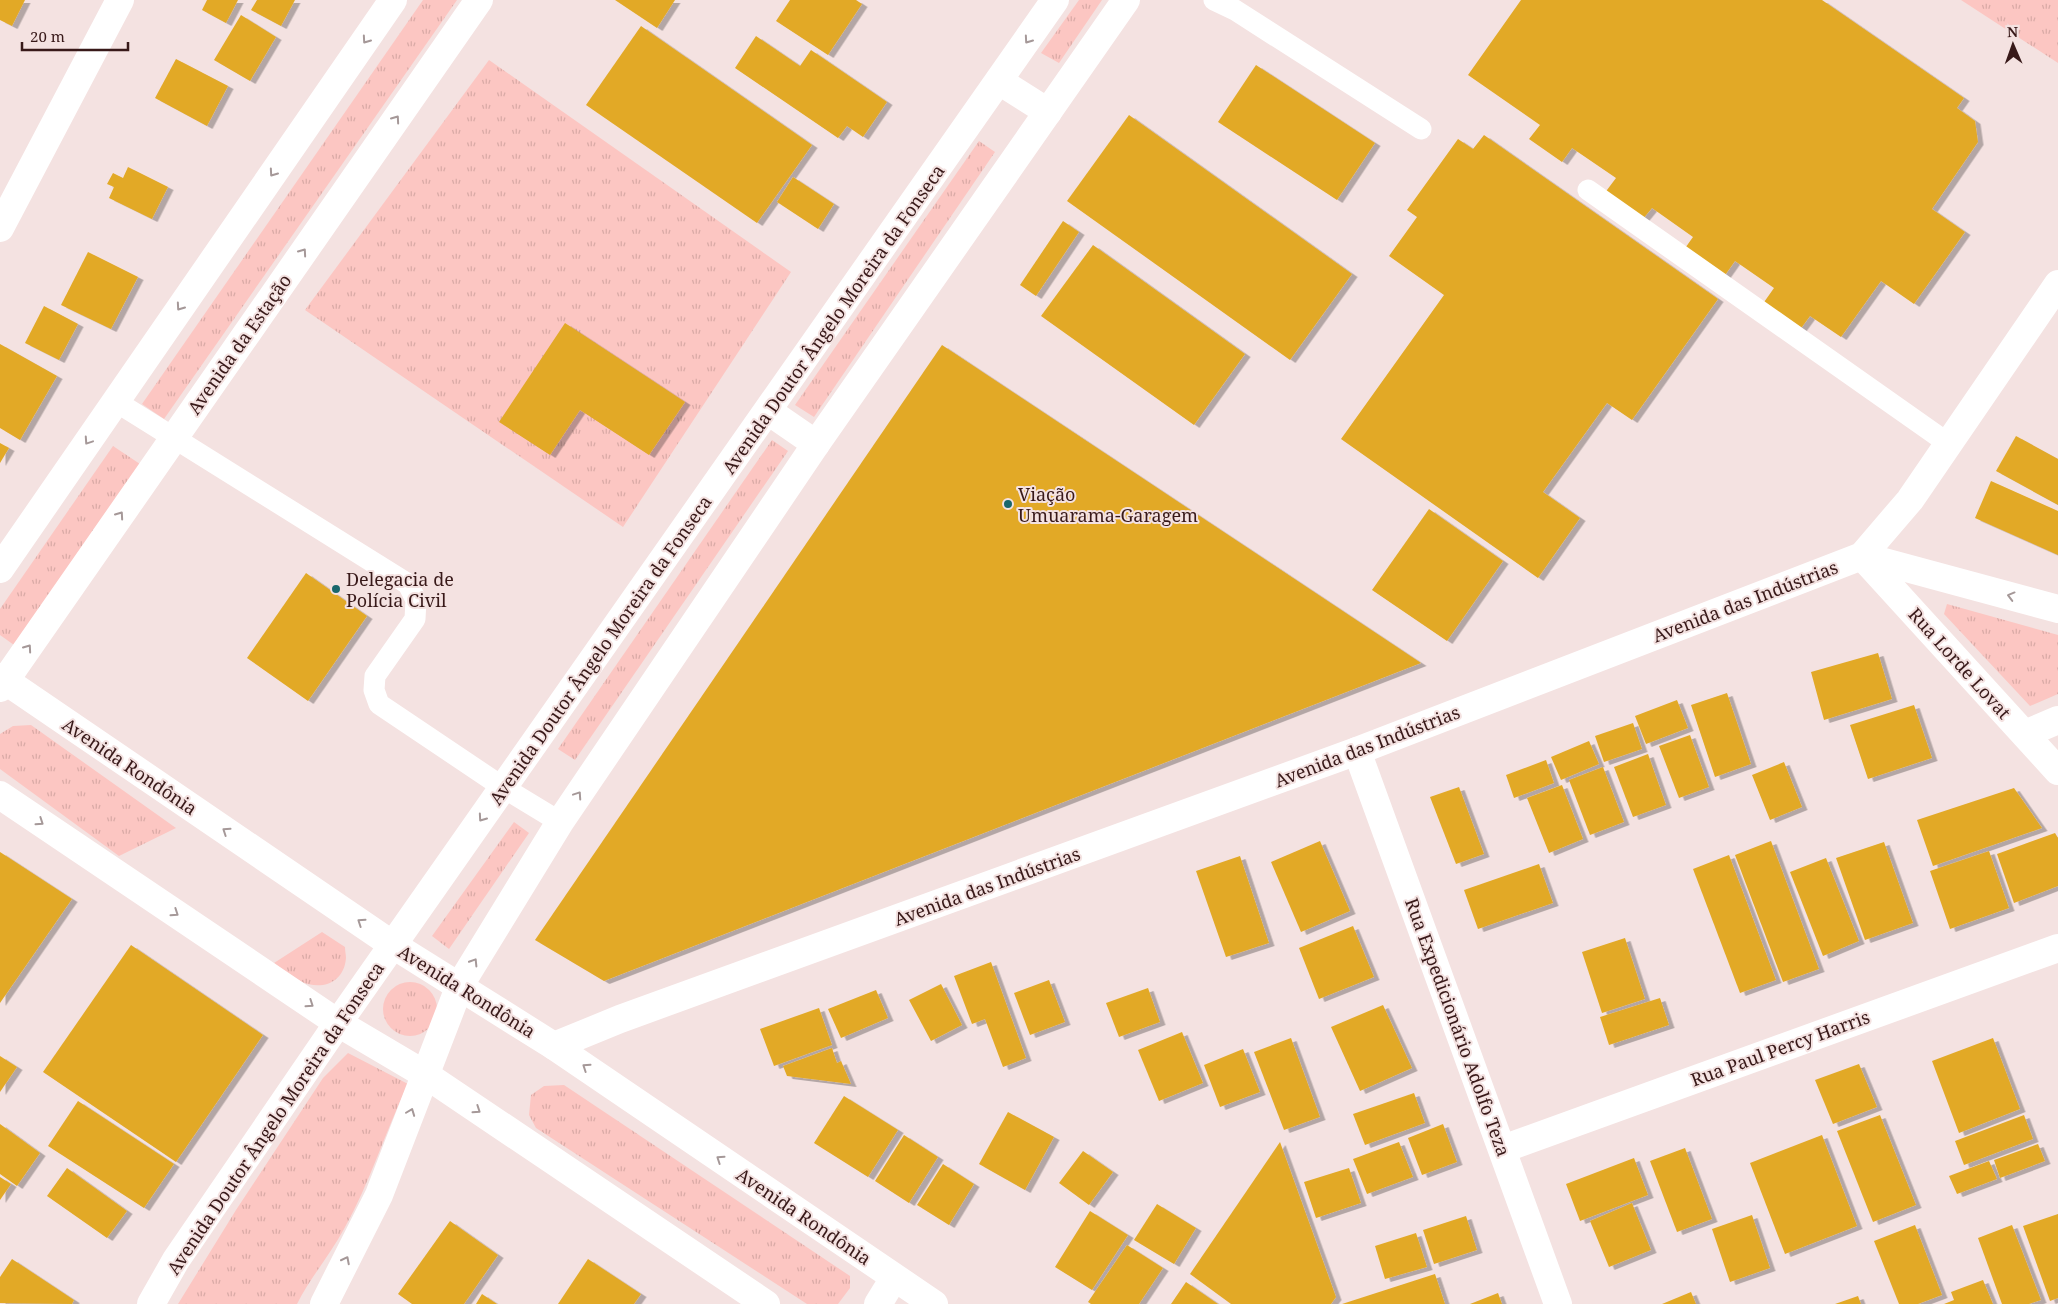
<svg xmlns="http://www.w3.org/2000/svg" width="2058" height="1304" font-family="'Noto Serif',serif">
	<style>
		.grass { fill: url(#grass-tufts) }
		.building { fill: #e2a927; filter: url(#shadow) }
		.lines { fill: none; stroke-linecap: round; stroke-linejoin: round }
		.lane { stroke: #fff; stroke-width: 21 }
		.street { stroke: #fff; stroke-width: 28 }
		.secondary { stroke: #fff; stroke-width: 28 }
		.oneway { stroke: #a59898 }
		.poi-dot { fill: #19676c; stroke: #f4e2e1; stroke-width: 2 }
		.labels { text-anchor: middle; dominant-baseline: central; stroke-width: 4; stroke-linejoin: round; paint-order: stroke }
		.street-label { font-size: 18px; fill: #381919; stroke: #f4e2e1 }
		.poi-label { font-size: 18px; fill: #381919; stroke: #f4e2e1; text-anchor: start }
	</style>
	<defs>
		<pattern id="grass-tufts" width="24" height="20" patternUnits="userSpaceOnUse" patternTransform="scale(1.25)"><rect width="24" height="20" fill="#fcc6c2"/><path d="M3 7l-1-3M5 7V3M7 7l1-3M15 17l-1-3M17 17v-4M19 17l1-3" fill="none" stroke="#d9aaa6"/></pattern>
		<filter id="shadow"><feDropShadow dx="5.5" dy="3" stdDeviation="0" flood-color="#0004"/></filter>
	</defs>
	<rect width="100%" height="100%" fill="#f4e2e1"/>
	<g class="grass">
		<path d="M423,0H457L164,419L142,404Z"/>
		<path d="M1079,0H1102L1059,63L1041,53Z"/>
		<path d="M1961,0H2058V63Z"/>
		<path d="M489,60L791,272L623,527L305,310Z"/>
		<path d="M979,141L995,152L814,417L795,405Z"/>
		<path d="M772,440L788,451L575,760L558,749Z"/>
		<path d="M113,446L140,464L14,645L0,635V609Z"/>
		<path d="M1947,604L2058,635V694L2030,706L1944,614Z"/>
		<path d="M31,725L176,828L119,856L0,769V734L13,726Z"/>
		<path d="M514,822L529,833L449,949L432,936Z"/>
		<path d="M322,932L345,947C345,951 346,955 346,958C344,984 320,991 300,981C291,976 282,969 274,963Z"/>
		<circle cx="410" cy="1009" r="27"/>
		<path d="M348,1053L408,1084C385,1132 370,1183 344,1229C330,1255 310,1278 297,1304H178L236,1210L323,1078Z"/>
		<path d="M564,1085L850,1276V1288L838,1304H807L536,1128L529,1115L531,1095L544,1086Z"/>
	</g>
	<g class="building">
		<path d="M0,0H25L12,26L0,20Z"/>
		<path d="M207,0H238L226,23L202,10Z"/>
		<path d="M257,0H295L281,26L251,10Z"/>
		<path d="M615,0H675L657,28Z"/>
		<path d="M790,0H856L862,4L828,55L776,21Z"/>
		<path d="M1521,0H1822L1964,98L1957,108L1975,121L1978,142L1932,209L1965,232L1914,304L1881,281L1841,337L1810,316L1799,331L1762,305L1774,288L1735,261L1723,278L1683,251L1693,237L1652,208L1642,220L1604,194L1616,178L1572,148L1562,162L1529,139L1540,125L1468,75Z"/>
		<path d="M241,15L276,37L250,81L214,60Z"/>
		<path d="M641,26L812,145L757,223L586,105Z"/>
		<path d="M756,36L800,66L811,50L887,102L863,137L847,126L838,138L735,68Z"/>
		<path d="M176,59L228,86L207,126L155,98Z"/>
		<path d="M1256,65L1375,143L1337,200L1218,122Z"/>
		<path d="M1129,115L1352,274L1290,360L1067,201Z"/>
		<path d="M1484,135L1718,299L1632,420L1607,403L1543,492L1580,518L1538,578L1341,439L1444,295L1389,256L1417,217L1407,210L1458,139L1473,149Z"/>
		<path d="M128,167L168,187L152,219L109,198L114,187L107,184L113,173L123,178Z"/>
		<path d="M793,177L834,204L818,229L777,202Z"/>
		<path d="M1063,221L1079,232L1036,296L1020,285Z"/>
		<path d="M1093,245L1245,354L1194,425L1041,316Z"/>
		<path d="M88,252L138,277L111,329L61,305Z"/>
		<path d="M44,306L78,324L59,360L25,343Z"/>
		<path d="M565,323L685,402L649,455L580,410L550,455L499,422Z"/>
		<path d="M0,344L57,376L20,440L0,428Z"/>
		<path d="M942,345L1421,663L604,981L535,940Z"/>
		<path d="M2016,436L2058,459V505L1996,471Z"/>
		<path d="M0,443L9,448L0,463Z"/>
		<path d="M1991,481L2058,511V555L1975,518Z"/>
		<path d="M1429,509L1503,561L1447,641L1372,590Z"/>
		<path d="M306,573L367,616L308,701L247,658Z"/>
		<path d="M1878,653L1892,699L1824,720L1811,672Z"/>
		<path d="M1727,693L1751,764L1715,777L1691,705Z"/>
		<path d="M1677,700L1688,728L1646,744L1635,716Z"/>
		<path d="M1914,705L1932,758L1868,779L1850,725Z"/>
		<path d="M1633,723L1642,749L1604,762L1595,736Z"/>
		<path d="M1690,735L1709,787L1679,798L1659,746Z"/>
		<path d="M1589,741L1599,764L1561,780L1551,757Z"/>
		<path d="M1648,754L1666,805L1633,817L1614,767Z"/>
		<path d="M1546,760L1554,783L1514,798L1506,775Z"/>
		<path d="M1784,762L1802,807L1770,820L1752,775Z"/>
		<path d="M1603,767L1624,822L1590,835L1569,780Z"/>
		<path d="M1562,785L1583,839L1549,853L1527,798Z"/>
		<path d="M1459,787L1484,854L1456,864L1430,797Z"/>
		<path d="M2014,788L2042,828L1933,866L1917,820Z"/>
		<path d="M2055,833L2058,838V886L2014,903L1997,854Z"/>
		<path d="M1320,841L1350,911L1301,932L1271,862Z"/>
		<path d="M1771,841L1819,969L1783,982L1735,855Z"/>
		<path d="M1884,842L1913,923L1865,940L1836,858Z"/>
		<path d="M1989,851L2009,908L1950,929L1930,871Z"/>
		<path d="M0,852L72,899L0,1003Z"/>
		<path d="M1729,855L1776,980L1740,993L1693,869Z"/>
		<path d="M1240,856L1269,943L1226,957L1196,871Z"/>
		<path d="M1826,858L1859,941L1823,956L1790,872Z"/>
		<path d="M1539,864L1553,903L1478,929L1464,890Z"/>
		<path d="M1353,926L1374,977L1319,999L1299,948Z"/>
		<path d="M1625,938L1645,999L1602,1013L1582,952Z"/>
		<path d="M131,945L263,1035L176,1162L43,1072Z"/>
		<path d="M991,962L1026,1058L1003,1067L985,1019L972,1024L954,976Z"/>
		<path d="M1049,980L1065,1022L1030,1035L1014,993Z"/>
		<path d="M941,984L962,1025L931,1041L909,1000Z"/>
		<path d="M1148,988L1160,1022L1119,1037L1106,1003Z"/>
		<path d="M876,990L888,1018L841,1038L828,1009Z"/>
		<path d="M1660,998L1669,1025L1609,1045L1600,1017Z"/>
		<path d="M1383,1005L1412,1068L1360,1091L1331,1027Z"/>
		<path d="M819,1008L832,1045L774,1066L760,1029Z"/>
		<path d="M1182,1032L1203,1083L1159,1101L1138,1050Z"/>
		<path d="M1291,1038L1320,1117L1284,1130L1254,1052Z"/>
		<path d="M1993,1038L2020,1109L1959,1133L1932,1061Z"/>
		<path d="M832,1048L837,1063L841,1061L851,1084L787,1076L783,1066Z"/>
		<path d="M1243,1049L1260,1092L1220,1107L1204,1065Z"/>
		<path d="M0,1056L17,1067L0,1092Z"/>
		<path d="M1859,1064L1877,1107L1833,1124L1815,1080Z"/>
		<path d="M1414,1093L1425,1123L1365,1145L1353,1114Z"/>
		<path d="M844,1096L898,1130L868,1177L814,1143Z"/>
		<path d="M78,1101L174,1164L144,1208L48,1146Z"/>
		<path d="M1008,1112L1054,1137L1025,1190L979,1164Z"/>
		<path d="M1880,1115L1916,1205L1873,1222L1837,1131Z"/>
		<path d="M2024,1115L2033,1139L1964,1165L1955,1141Z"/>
		<path d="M0,1124L40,1153L17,1186L0,1174Z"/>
		<path d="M1443,1124L1457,1162L1422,1175L1408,1138Z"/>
		<path d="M904,1135L938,1157L909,1203L875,1181Z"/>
		<path d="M1822,1135L1857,1226L1785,1254L1750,1163Z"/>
		<path d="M1280,1142L1336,1297L1331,1304H1231L1190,1274Z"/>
		<path d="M1399,1142L1413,1177L1367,1194L1353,1159Z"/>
		<path d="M2038,1144L2045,1161L2000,1178L1994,1160Z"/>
		<path d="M1685,1148L1712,1219L1677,1232L1650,1161Z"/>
		<path d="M1083,1151L1113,1172L1089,1205L1059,1183Z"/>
		<path d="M1634,1158L1648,1195L1580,1221L1566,1184Z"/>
		<path d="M1989,1161L1997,1179L1957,1194L1949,1176Z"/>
		<path d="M943,1164L974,1184L949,1225L917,1205Z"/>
		<path d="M67,1168L127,1211L107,1238L47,1196Z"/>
		<path d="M1349,1168L1361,1203L1316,1218L1304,1182Z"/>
		<path d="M0,1177L11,1184L0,1200Z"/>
		<path d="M1632,1203L1651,1250L1609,1267L1590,1221Z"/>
		<path d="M1157,1204L1196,1228L1174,1264L1134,1240Z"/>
		<path d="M1090,1211L1128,1235L1092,1290L1055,1267Z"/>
		<path d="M2058,1214V1298L2050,1301L2023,1226Z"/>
		<path d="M1752,1215L1770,1268L1730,1282L1712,1229Z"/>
		<path d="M1466,1216L1477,1250L1434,1264L1423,1230Z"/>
		<path d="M450,1221L498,1255L464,1304H412L398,1294Z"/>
		<path d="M1915,1225L1942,1295L1918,1304H1899L1874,1241Z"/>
		<path d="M2012,1225L2041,1300L2029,1304H2002L1978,1238Z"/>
		<path d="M1416,1233L1427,1267L1385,1279L1375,1246Z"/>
		<path d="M1127,1245L1163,1268L1139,1304H1091L1088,1302Z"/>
		<path d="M12,1259L74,1300L72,1304L0,1303V1277Z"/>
		<path d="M588,1259L641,1294L634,1304H558Z"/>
		<path d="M1435,1274L1445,1304H1342Z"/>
		<path d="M1983,1280L1993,1304H1944L1954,1300L1951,1292Z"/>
		<path d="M1186,1282L1218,1304H1171Z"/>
		<path d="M1691,1292L1696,1304H1662Z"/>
		<path d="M1498,1293L1502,1304H1470Z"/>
		<path d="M482,1294L497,1304H476Z"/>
		<path d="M1858,1296L1861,1304H1835Z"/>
	</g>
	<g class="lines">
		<g class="lane">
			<path d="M1214,0L1235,10L1421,129"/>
			<path d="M1588,190L1949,444"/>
			<path d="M115,401L408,584L416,600L415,619L375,676L374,690L379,704L504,788L560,822"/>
		</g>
		<g class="street">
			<path d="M0,228L120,0"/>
			<path d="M1862,556L2058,771"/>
			<path d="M1862,556L2058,609"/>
			<path d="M2025,734L2058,720"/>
			<path d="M1357,751L1558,1304"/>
			<path d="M554,1046L620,1019L1357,751L1862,556L1910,500L2058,284"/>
			<path d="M1503,1149L2058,948"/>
			<path d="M878,1304L894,1278"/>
		</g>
		<g class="secondary">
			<path d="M999,81L1048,112"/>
			<path d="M768,411L816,444"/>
			<path d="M0,569L393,0"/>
			<path d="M0,677L393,945L554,1046L934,1304"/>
			<path d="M0,688L479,0"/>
			<path d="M0,795L338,1023L426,1075L766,1304"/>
			<path d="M151,1304L176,1260L338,1023L1055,0"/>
			<path d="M324,1304L379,1195L460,985L560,822L816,444L1126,0"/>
		</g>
	</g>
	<defs><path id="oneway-chevron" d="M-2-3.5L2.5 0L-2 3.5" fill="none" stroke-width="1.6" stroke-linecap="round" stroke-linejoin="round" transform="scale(1.25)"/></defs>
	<g class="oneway">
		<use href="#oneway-chevron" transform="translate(366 40) rotate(125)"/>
		<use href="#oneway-chevron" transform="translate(1028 40) rotate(125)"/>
		<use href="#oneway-chevron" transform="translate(396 119) rotate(-55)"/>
		<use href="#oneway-chevron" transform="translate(273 173) rotate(125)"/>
		<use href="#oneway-chevron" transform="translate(303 252) rotate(-55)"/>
		<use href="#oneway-chevron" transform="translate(180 307) rotate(125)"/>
		<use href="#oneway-chevron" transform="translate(88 441) rotate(124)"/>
		<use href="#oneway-chevron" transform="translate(120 515) rotate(-55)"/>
		<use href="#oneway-chevron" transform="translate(2011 596) rotate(-165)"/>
		<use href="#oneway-chevron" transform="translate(28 648) rotate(-55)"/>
		<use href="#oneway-chevron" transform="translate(578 795) rotate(-56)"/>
		<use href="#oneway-chevron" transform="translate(482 818) rotate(125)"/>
		<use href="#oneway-chevron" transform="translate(40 822) rotate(34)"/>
		<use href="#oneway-chevron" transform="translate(226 831) rotate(-146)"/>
		<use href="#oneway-chevron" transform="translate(175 913) rotate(34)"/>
		<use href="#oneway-chevron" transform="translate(361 922) rotate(-146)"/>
		<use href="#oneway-chevron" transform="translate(474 962) rotate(-58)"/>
		<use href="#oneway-chevron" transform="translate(310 1004) rotate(34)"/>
		<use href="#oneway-chevron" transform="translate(586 1067) rotate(-146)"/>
		<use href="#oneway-chevron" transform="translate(477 1110) rotate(34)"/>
		<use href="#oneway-chevron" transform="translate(411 1112) rotate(-69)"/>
		<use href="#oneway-chevron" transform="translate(720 1159) rotate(-146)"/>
		<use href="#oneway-chevron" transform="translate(346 1260) rotate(-63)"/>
	</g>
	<g class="poi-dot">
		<circle cx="1008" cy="504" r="5"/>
		<circle cx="336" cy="589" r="5"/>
	</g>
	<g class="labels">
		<g class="street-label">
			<text transform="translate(833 319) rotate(-55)">Avenida Doutor Ângelo Moreira da Fonseca</text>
			<text transform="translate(239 344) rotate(-55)">Avenida da Estação</text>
			<text transform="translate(1745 601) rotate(-21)">Avenida das Indústrias</text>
			<text transform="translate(600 650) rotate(-55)">Avenida Doutor Ângelo Moreira da Fonseca</text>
			<text transform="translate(1960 663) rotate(48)">Rua Lorde Lovat</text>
			<text transform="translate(1367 746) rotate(-21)">Avenida das Indústrias</text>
			<text transform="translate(130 766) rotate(34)">Avenida Rondônia</text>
			<text transform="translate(987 886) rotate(-20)">Avenida das Indústrias</text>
			<text transform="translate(467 991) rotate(32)">Avenida Rondônia</text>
			<text transform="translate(1458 1027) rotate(70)">Rua Expedicionário Adolfo Teza</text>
			<text transform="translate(1780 1048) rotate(-20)">Rua Paul Percy Harris</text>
			<text transform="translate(275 1118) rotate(-56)">Avenida Doutor Ângelo Moreira da Fonseca</text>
			<text transform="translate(804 1216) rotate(34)">Avenida Rondônia</text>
		</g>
		<g class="poi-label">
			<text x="1018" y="494">Viação<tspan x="1018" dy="21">Umuarama-Garagem</tspan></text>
			<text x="346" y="579">Delegacia de<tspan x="346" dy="21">Polícia Civil</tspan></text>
		</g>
	</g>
	<g transform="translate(2013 45) rotate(358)" stroke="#f4e2e1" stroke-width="4" paint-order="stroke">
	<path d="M0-4L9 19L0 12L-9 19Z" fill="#381919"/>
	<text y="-8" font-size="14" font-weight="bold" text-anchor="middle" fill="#381919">N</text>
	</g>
	<path d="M22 42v8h106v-8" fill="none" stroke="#381919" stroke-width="2.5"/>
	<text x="30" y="42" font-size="15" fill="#381919" stroke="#f4e2e1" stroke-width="4" paint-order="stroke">20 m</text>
</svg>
